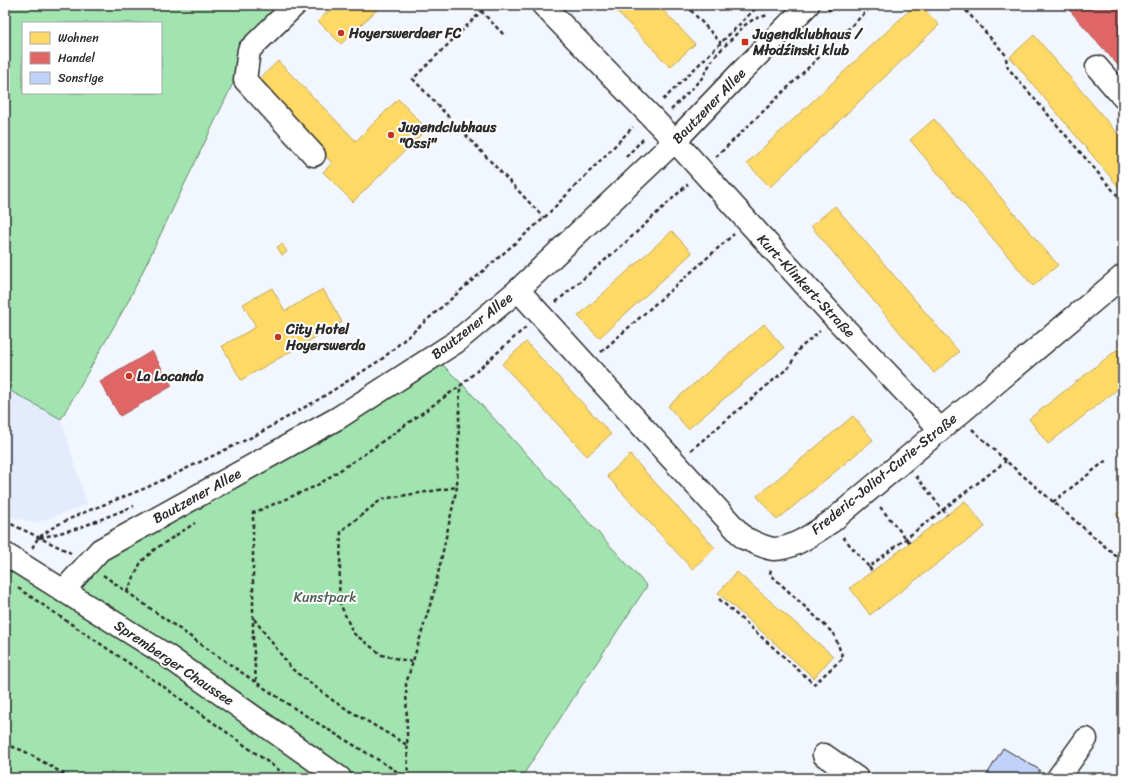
<svg xmlns="http://www.w3.org/2000/svg" width="1128" height="783" font-family="Sriracha,sans-serif">
	<style>
		.built { fill: #e3ebfc }
		.green { fill: #a1e4af; stroke: #66886d; fill-rule: evenodd }
		.homes { fill: #ffd966; stroke: #bfa554 }
		.shops { fill: #e06666; stroke: #aa5454 }
		.building { fill: #c0d2f8; stroke: #2b2b2b }
		.lines { fill: none; stroke-linecap: round; stroke-linejoin: round }
		.minor-casing { stroke: #2b2b2b; stroke-width: 25 }
		.major-casing { stroke: #2b2b2b; stroke-width: 25 }
		.path { stroke: #2b2b2b; stroke-width: 2.5; stroke-dasharray: 4 3; stroke-linecap: butt }
		.minor { stroke: #fff; stroke-width: 22 }
		.major { stroke: #fff; stroke-width: 22 }
		.poi-dot { fill: #c8321e; stroke: #fff; stroke-width: 1.5 }
		.labels { text-anchor: middle; dominant-baseline: central; stroke-width: 4; stroke-linejoin: round; paint-order: stroke }
		.poi-label { font-size: 14px; font-weight: bold; fill: #2b2b2b; stroke: #fff; text-anchor: start }
		.street-label { font-size: 14px; fill: #2b2b2b; stroke: #fff }
		.park-label { font-size: 14px; fill: #4e6253; stroke: #fff }
	</style>
	<rect width="100%" height="100%" fill="#f2f6fe"/>
	<filter id="ink" filterUnits="userSpaceOnUse"><feTurbulence type="fractalNoise" baseFrequency=".025" numOctaves="2"/><feDisplacementMap in="SourceGraphic" scale="8" xChannelSelector="R" yChannelSelector="G"/><feConvolveMatrix kernelMatrix="1 2 1 2 8 2 1 2 1" color-interpolation-filters="sRGB"/></filter>
	<g filter="url(#ink)">
		<path class="built" d="M5,388L61,419L87,505L34,523L5,515Z"/>
		<g class="green">
			<path d="M5,5H295L249,50L129,300L61,419L5,388ZM23,23H161V93H23Z"/>
			<path d="M435,357L466,388L647,586L521,778H344L66,590L88,566Z"/>
			<path d="M5,556L335,778H5Z"/>
		</g>
		<g class="homes">
			<path d="M335,5H382L341,44L318,21Z"/>
			<path d="M611,5H658L695,44L670,67Z"/>
			<path d="M915,5H920L939,25L770,187L747,163Z"/>
			<path d="M1034,35L1123,140V192L1010,57Z"/>
			<path d="M278,61L356,141L398,99L427,129L353,202L323,172L332,163L255,83Z"/>
			<path d="M934,119L1058,265L1033,286L910,140Z"/>
			<path d="M835,206L959,352L934,373L811,226Z"/>
			<path d="M672,231L692,253L599,338L578,316Z"/>
			<path d="M282,244L287,252L282,255L277,247Z"/>
			<path d="M272,288L285,311L323,289L342,322L241,380L222,346L256,327L243,304Z"/>
			<path d="M764,324L784,348L688,429L668,406Z"/>
			<path d="M526,342L611,434L587,456L502,364Z"/>
			<path d="M1123,345V385L1048,444L1029,419Z"/>
			<path d="M853,416L873,440L777,520L757,496Z"/>
			<path d="M630,455L715,548L692,569L607,476Z"/>
			<path d="M965,501L985,527L870,615L850,588Z"/>
			<path d="M1123,509V524L1116,514Z"/>
			<path d="M737,572L833,656L814,678L718,593Z"/>
		</g>
		<g class="shops">
			<path d="M1065,5H1123V71Z"/>
			<path d="M152,351L172,386L120,416L100,382Z"/>
		</g>
		<path class="building" d="M1003,748L1040,770L1035,778H985Z"/>
		<g class="lines">
			<defs>
				<g id="minor">
					<path d="M295,5L249,50L245,80L314,155"/>
					<path d="M543,5L675,141L835,318L940,429"/>
					<path d="M1097,67L1123,97"/>
					<path d="M518,290L744,538C752,541 764,548 774,549C794,549 815,532 831,522L1123,276"/>
					<path d="M63,591L100,550L338,418L456,342L518,290L675,141L741,72L808,5"/>
					<path d="M824,755L857,778"/>
					<path d="M1058,778L1086,739"/>
				</g>
				<path id="major" d="M5,554L166,655L340,778"/>
			</defs>
			<use href="#minor" class="minor-casing"/>
			<use href="#major" class="major-casing"/>
			<g class="path">
				<path d="M488,5L413,79L544,218"/>
				<path d="M686,5L721,43"/>
				<path d="M961,5L1005,54L1008,68L1123,202"/>
				<path d="M481,11L504,35"/>
				<path d="M828,11L834,5"/>
				<path d="M663,100L759,5"/>
				<path d="M671,110L702,78L714,57L745,25L754,19L768,15"/>
				<path d="M626,157L644,138"/>
				<path d="M716,157L873,5"/>
				<path d="M556,302L625,243L688,184"/>
				<path d="M601,352L734,234"/>
				<path d="M972,429L1006,461L1123,562"/>
				<path d="M691,450L789,367L799,349L820,331"/>
				<path d="M916,476L947,515"/>
				<path d="M1053,502L1108,459"/>
				<path d="M880,507L910,543"/>
				<path d="M5,521L71,553"/>
				<path d="M843,537L869,567L1006,461"/>
				<path d="M40,538L79,528L134,506"/>
				<path d="M32,548L38,538L55,526L80,514L146,488L256,435L321,398L382,359L544,218L633,127"/>
				<path d="M869,567L872,571"/>
				<path d="M103,575C164,618 224,661 285,702C325,729 367,752 407,778"/>
				<path d="M18,588L164,687L290,778"/>
				<path d="M127,592L141,562L155,549L195,523"/>
				<path d="M719,599L814,684L843,658L834,634L770,574L771,569"/>
				<path d="M254,619L292,669L335,702L407,745"/>
				<path d="M412,662L382,655L353,633L339,601L341,531L382,499L457,487"/>
				<path d="M256,682L253,638V513L316,486L366,453L460,386L526,327"/>
				<path d="M5,744L24,751L71,778"/>
				<path d="M408,778L406,684L434,592L457,487L460,387"/>
			</g>
			<use href="#minor" class="minor"/>
			<use href="#major" class="major"/>
		</g>
	</g>
	<g class="poi-dot">
		<circle cx="341" cy="33" r="4"/>
		<rect x="741" y="38" width="8" height="8" rx="2"/>
		<circle cx="391" cy="135" r="4"/>
		<circle cx="278" cy="337" r="4"/>
		<circle cx="129" cy="376" r="4"/>
	</g>
	<g class="labels">
		<g class="poi-label">
			<text x="349" y="33">Hoyerswerdaer FC</text>
			<text x="753" y="34">Jugendklubhaus /<tspan x="753" dy="16">Młodźinski klub</tspan></text>
			<text x="399" y="127">Jugendclubhaus<tspan x="399" dy="16">"Ossi"</tspan></text>
			<text x="286" y="329">City Hotel<tspan x="286" dy="16">Hoyerswerda</tspan></text>
			<text x="137" y="376">La Locanda</text>
		</g>
		<g class="street-label">
			<text transform="translate(709 106) rotate(-46)">Bautzener Allee</text>
			<text transform="translate(806 286) rotate(47)">Kurt-Klinkert-Straße</text>
			<text transform="translate(472 326) rotate(-38)">Bautzener Allee</text>
			<text transform="translate(884 474) rotate(-39)">Frederic-Joliot-Curie-Straße</text>
			<text transform="translate(197 496) rotate(-29)">Bautzener Allee</text>
			<text transform="translate(174 663) rotate(34)">Spremberger Chaussee</text>
		</g>
		<g class="park-label">
			<text x="325" y="597">Kunstpark</text>
		</g>
	</g>
	<rect width="1128" height="783" fill="none" stroke="#fff" stroke-width="20"/>
	<rect x="10" y="10" width="1108" height="763" fill="none" stroke="#2b2b2b" stroke-width="1.5" filter="url(#ink)"/>
	<rect x="22" y="22" width="140" height="72" fill="#ffffff" stroke="#aaaaaa"/>
	<rect x="30" y="32" width="20" height="12" fill="#ffd966" stroke="#aaaaaa"/>
	<text x="58" y="42" font-size="12" fill="#2b2b2b">Wohnen</text>
	<rect x="30" y="52" width="20" height="12" fill="#e06666" stroke="#aaaaaa"/>
	<text x="58" y="62" font-size="12" fill="#2b2b2b">Handel</text>
	<rect x="30" y="72" width="20" height="12" fill="#c0d2f8" stroke="#aaaaaa"/>
	<text x="58" y="82" font-size="12" fill="#2b2b2b">Sonstige</text>
</svg>
